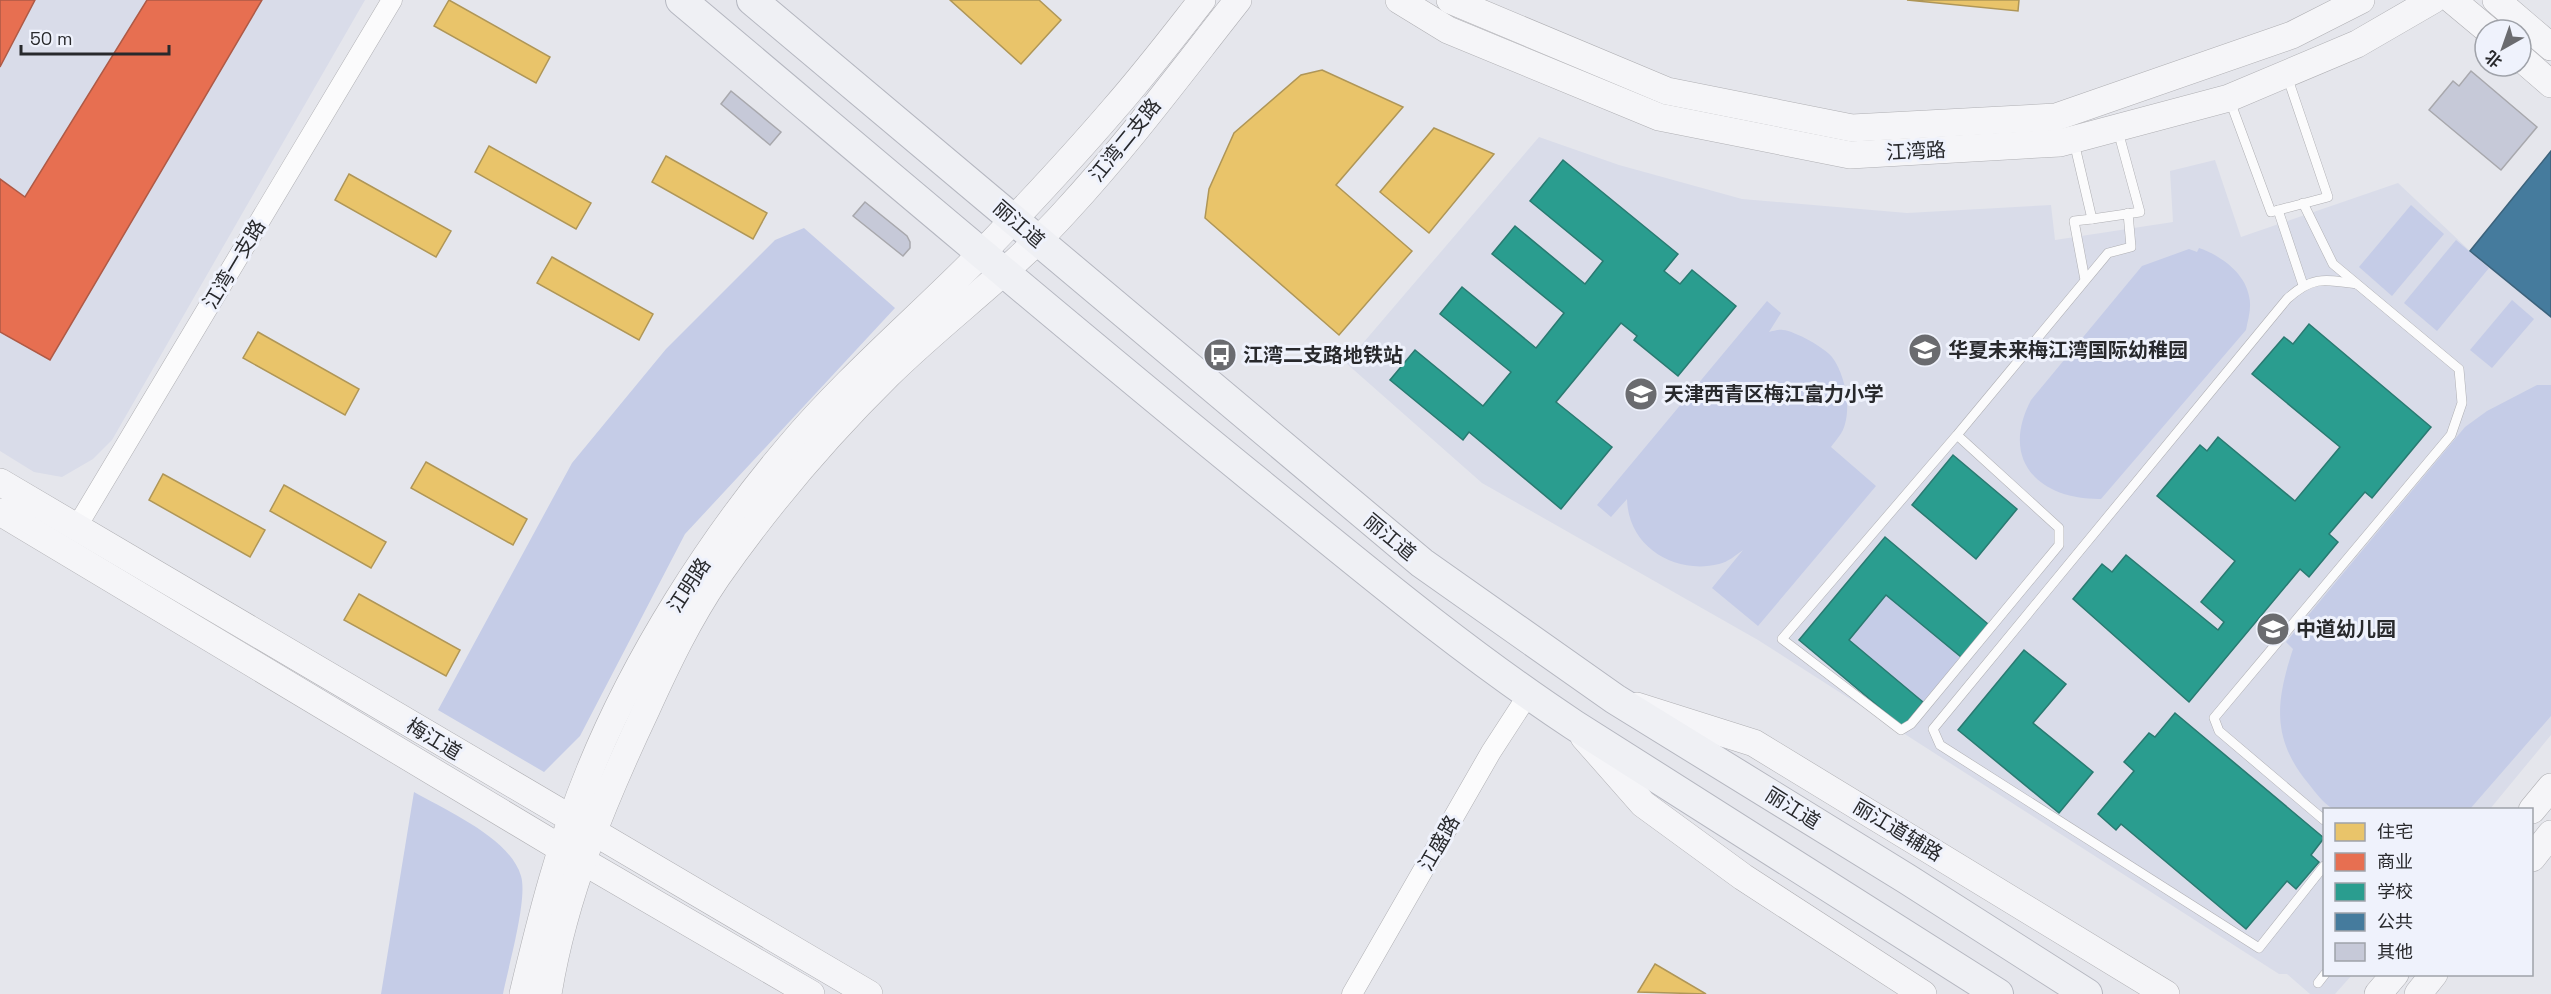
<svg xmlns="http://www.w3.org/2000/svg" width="2551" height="994" font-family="'Space Grotesk','Noto Sans SC',sans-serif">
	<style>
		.built { fill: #d9dce9 }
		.green { fill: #c5cce7 }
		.homes { fill: #e9c46a; stroke: #af9657; stroke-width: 1.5 }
		.shops { fill: #e76f51; stroke: #ae5a46; stroke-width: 1.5 }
		.schools { fill: #2a9d8f; stroke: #297a71; stroke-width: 1.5 }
		.public { fill: #457b9d; stroke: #3c627b; stroke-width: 1.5 }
		.building { fill: #c6c9d8; stroke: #a8a8ad; stroke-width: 1.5 }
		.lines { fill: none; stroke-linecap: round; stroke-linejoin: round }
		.lane-casing { stroke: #afafb3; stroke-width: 10 }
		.street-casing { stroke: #afafb3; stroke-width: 21 }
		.secondary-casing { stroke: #afafb3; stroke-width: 28 }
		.primary-casing { stroke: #b5b7c0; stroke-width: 32 }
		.lane { stroke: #fbfbfc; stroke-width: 9 }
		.street { stroke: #fbfbfc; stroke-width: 20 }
		.secondary { stroke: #f5f5f8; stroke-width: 27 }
		.primary { stroke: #eff0f4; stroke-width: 30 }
		.labels { text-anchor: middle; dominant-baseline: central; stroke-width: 6; stroke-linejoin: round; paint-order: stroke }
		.street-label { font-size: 20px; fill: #28292c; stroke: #eff2fc }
		.poi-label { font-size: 20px; font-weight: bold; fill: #28292c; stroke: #eff2fc; text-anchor: start }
	</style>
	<rect width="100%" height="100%" fill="#e5e6ec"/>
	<g class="built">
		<path d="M0,0H365L112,440L93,459L62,477L34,472L0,451Z"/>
		<path d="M1539,137L1619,165L1742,199L1907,213L2051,205L2055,240L2173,222L2170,171L2215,160L2241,237L2398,183L2470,251L2551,317V735L2490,809L2324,810V974L2352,975L2335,994H2310L2287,974H2279L1758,640L1482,483L1346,363Z"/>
	</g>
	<g class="green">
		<path d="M2411,205L2444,234L2392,296L2359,267Z"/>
		<path d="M804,228L895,308L685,534L580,736L544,772L438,710L572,463L666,349L775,240Z"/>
		<path d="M2456,240L2489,268L2437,331L2404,303Z"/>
		<path d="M2199,248C2220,255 2245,273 2249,296C2252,308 2248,319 2246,330L2101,499C2040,500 1999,461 2031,400L2142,266L2189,249L2197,252Z"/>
		<path d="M2512,300L2534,319L2492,368L2470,350Z"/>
		<path d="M1767,301L1781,313L1769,332C1773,331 1779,329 1783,330C1795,331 1825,348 1832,357C1844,373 1851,403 1845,424C1843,433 1836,440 1831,447L1876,486L1758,626L1712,588L1743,550C1736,555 1728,562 1719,564C1675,575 1628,547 1627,499L1611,517L1597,505Z"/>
		<path d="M2537,385H2551V716L2470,809H2333C2323,803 2316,793 2308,783C2271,738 2276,701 2293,649L2286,642L2465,427L2487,411Z"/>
		<path d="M1886,595L1961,657L1923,702L1849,640Z"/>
		<path d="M414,792C447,811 510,838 521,876C528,899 508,968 503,994H381Z"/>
	</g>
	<g class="homes">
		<path d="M449,0L550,57L536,83L434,26Z"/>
		<path d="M950,0H1039L1061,20L1021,64Z"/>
		<path d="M1907,0H2019L2018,11Z"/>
		<path d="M1322,70L1403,107L1336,185L1412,251L1339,335L1205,218L1209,189L1234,133L1301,75Z"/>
		<path d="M1434,128L1494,154L1429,233L1380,192Z"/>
		<path d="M489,146L591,203L576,229L475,172Z"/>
		<path d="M666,156L767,213L753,239L652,182Z"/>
		<path d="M349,174L451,231L436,257L335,200Z"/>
		<path d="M552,257L653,314L639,340L537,283Z"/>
		<path d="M258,332L359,389L345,415L243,358Z"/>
		<path d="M426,462L527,519L513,545L411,488Z"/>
		<path d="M163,474L265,530L250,557L149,500Z"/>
		<path d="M284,485L386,542L371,568L270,511Z"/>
		<path d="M359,594L460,650L446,676L344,620Z"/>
		<path d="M1655,964L1706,994L1638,992Z"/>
	</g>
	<g class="shops">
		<path d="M0,0H35L0,67Z"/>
		<path d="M147,0H262L50,360L0,332V179L25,197Z"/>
	</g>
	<g class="schools">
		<path d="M1563,160L1678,254L1664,271L1680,284L1692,270L1736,306L1678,376L1634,340L1637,336L1621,323L1556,402L1612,447L1561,509L1469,432L1463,440L1390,380L1415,350L1483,406L1511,372L1440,314L1462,287L1536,348L1564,313L1492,254L1515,226L1585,284L1603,261L1530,201Z"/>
		<path d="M2309,324L2431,427L2372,498L2365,492L2329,534L2338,542L2309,577L2300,569L2189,702L2073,599L2102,564L2112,572L2126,555L2218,630L2224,622L2201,602L2235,561L2157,496L2200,445L2207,451L2218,437L2295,501L2340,447L2252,374L2284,337L2293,344Z"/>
		<path d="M1953,455L2017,509L1976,559L1912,505Z"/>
		<path d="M1885,537L1988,624L1961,657L1886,595L1849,640L1923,702L1903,727L1799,640Z"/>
		<path d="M2024,650L2066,684L2033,723L2093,772L2059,813L1958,730Z"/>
		<path d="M2175,713L2324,838L2311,855L2319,862L2296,889L2287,881L2246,929L2121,824L2116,830L2098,814L2134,771L2124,762L2149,733L2155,737Z"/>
	</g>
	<path class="public" d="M2551,151V317L2470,251Z"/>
	<g class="building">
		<path d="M2471,71L2537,127L2501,170L2429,110L2453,81L2459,86Z"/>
		<path d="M731,91L781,132L770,145L721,104Z"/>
		<path d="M865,202L907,236L910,242V248L903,256L853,216Z"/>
	</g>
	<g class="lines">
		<defs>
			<g id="lane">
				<path d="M2230,101L2271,212L2328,197L2287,76"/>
				<path d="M2074,142L2092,219L2140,212L2118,131"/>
				<path d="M2303,203L2333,264L2459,369L2462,403L2451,435L2214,718L2219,731L2324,820"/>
				<path d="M2278,210L2303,285"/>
				<path d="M2085,280L2074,221L2092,219"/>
				<path d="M1957,435L1782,639L1901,730L1911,724L2059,545V528L1957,435L2108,253L2131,247L2128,213"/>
				<path d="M2324,866L2259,948L1940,745L1933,729L2287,299C2312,276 2324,279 2356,284"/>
				<path d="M2318,983L2325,974"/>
			</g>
			<g id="street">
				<path d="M76,528L392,0"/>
				<path d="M1352,994L1491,752L1528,695"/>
			</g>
			<g id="secondary">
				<path d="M1399,0L1448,30L1659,117L1850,155L2060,143L2229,98L2357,44L2433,0"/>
				<path d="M1450,0L1667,91L1852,128L2056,117L2292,35L2361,0"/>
				<path d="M2452,0L2488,30"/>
				<path d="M2496,0L2551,47"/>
				<path d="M2521,58L2551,84"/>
				<path d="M0,482L869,994"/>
				<path d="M0,512L562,849L811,994"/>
				<path d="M1637,706L1754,743L2166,994"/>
				<path d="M1584,737L1643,804L1743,877L1923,994"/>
				<path d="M2532,810L2551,787"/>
				<path d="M2532,858L2551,834"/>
				<path d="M523,994C541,918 560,843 590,770C636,657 710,540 789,447C847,378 917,319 980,255C1025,208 1071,159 1113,110C1144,75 1173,37 1202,0"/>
				<path d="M548,994C564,894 604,799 647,708C667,664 689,618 717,577C768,504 825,437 889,374C946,318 1012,271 1066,211C1127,145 1182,71 1238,0"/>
				<path d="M2378,994L2395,974"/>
				<path d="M2418,994L2434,974"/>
			</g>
			<g id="primary">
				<path d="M681,0C870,159 1057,319 1249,475C1355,561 1459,649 1574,725L1998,994"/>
				<path d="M752,0L1422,563L1615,699L1907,879L2087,994"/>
			</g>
		</defs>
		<use href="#lane" class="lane-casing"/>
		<use href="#street" class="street-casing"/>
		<use href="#secondary" class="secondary-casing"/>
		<use href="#primary" class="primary-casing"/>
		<use href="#lane" class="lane"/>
		<use href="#street" class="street"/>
		<use href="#secondary" class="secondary"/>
		<use href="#primary" class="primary"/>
	</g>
	<defs>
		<symbol id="school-disc" viewBox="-11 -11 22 22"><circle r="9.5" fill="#6a6b6f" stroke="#eff2fc"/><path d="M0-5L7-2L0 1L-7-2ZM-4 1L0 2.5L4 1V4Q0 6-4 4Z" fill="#fff"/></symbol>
		<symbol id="bus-disc" viewBox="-11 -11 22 22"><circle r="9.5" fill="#6a6b6f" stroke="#eff2fc"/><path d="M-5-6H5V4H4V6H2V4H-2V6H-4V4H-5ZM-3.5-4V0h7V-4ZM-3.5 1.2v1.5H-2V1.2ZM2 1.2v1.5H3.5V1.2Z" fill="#fff"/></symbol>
	</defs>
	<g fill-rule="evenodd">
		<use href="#school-disc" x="1906" y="331" width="38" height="38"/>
		<use href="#bus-disc" x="1201" y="336" width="38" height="38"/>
		<use href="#school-disc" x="1622" y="375" width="38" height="38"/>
		<use href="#school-disc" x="2254" y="610" width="38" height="38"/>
	</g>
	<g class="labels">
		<g class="street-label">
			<text transform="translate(1125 140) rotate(-51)">江湾二支路</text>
			<text transform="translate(1916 151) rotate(-3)">江湾路</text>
			<text transform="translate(1019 224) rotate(41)">丽江道</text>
			<text transform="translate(234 264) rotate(-59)">江湾一支路</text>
			<text transform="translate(1390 537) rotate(40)">丽江道</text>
			<text transform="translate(689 585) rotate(-57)">江明路</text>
			<text transform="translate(434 739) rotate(31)">梅江道</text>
			<text transform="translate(1793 808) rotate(32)">丽江道</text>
			<text transform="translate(1898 830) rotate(31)">丽江道辅路</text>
			<text transform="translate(1439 843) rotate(-60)">江盛路</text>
		</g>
		<g class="poi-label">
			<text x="1948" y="350">华夏未来梅江湾国际幼稚园</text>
			<text x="1243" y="355">江湾二支路地铁站</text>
			<text x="1664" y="394">天津西青区梅江富力小学</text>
			<text x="2296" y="629">中道幼儿园</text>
		</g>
	</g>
	<rect x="2323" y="808" width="210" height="168" fill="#eff2fc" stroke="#9fa2a9" stroke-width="1.5"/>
	<rect x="2335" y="823" width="30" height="18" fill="#e9c46a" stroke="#9fa2a9" stroke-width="1.5"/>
	<text x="2377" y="838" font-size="18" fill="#28292c">住宅</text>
	<rect x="2335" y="853" width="30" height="18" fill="#e76f51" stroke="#9fa2a9" stroke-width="1.5"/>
	<text x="2377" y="868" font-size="18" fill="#28292c">商业</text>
	<rect x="2335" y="883" width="30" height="18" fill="#2a9d8f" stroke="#9fa2a9" stroke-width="1.5"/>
	<text x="2377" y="898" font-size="18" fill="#28292c">学校</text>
	<rect x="2335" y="913" width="30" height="18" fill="#457b9d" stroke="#9fa2a9" stroke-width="1.5"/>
	<text x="2377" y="928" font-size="18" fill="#28292c">公共</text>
	<rect x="2335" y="943" width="30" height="18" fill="#c6c9d8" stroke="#9fa2a9" stroke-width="1.5"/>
	<text x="2377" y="958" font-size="18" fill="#28292c">其他</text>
	<g transform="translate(2503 48) rotate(220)"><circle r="28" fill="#eff2fc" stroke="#9fa2a9" stroke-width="1.5"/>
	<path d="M0-4.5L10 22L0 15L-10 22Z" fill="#6a6b6f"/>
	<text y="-9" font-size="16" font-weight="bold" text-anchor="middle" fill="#28292c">北</text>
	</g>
	<path d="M21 45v9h148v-9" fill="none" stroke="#28292c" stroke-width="3"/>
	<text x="30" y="45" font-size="18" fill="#28292c" stroke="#eff2fc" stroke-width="4.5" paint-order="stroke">50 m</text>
</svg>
